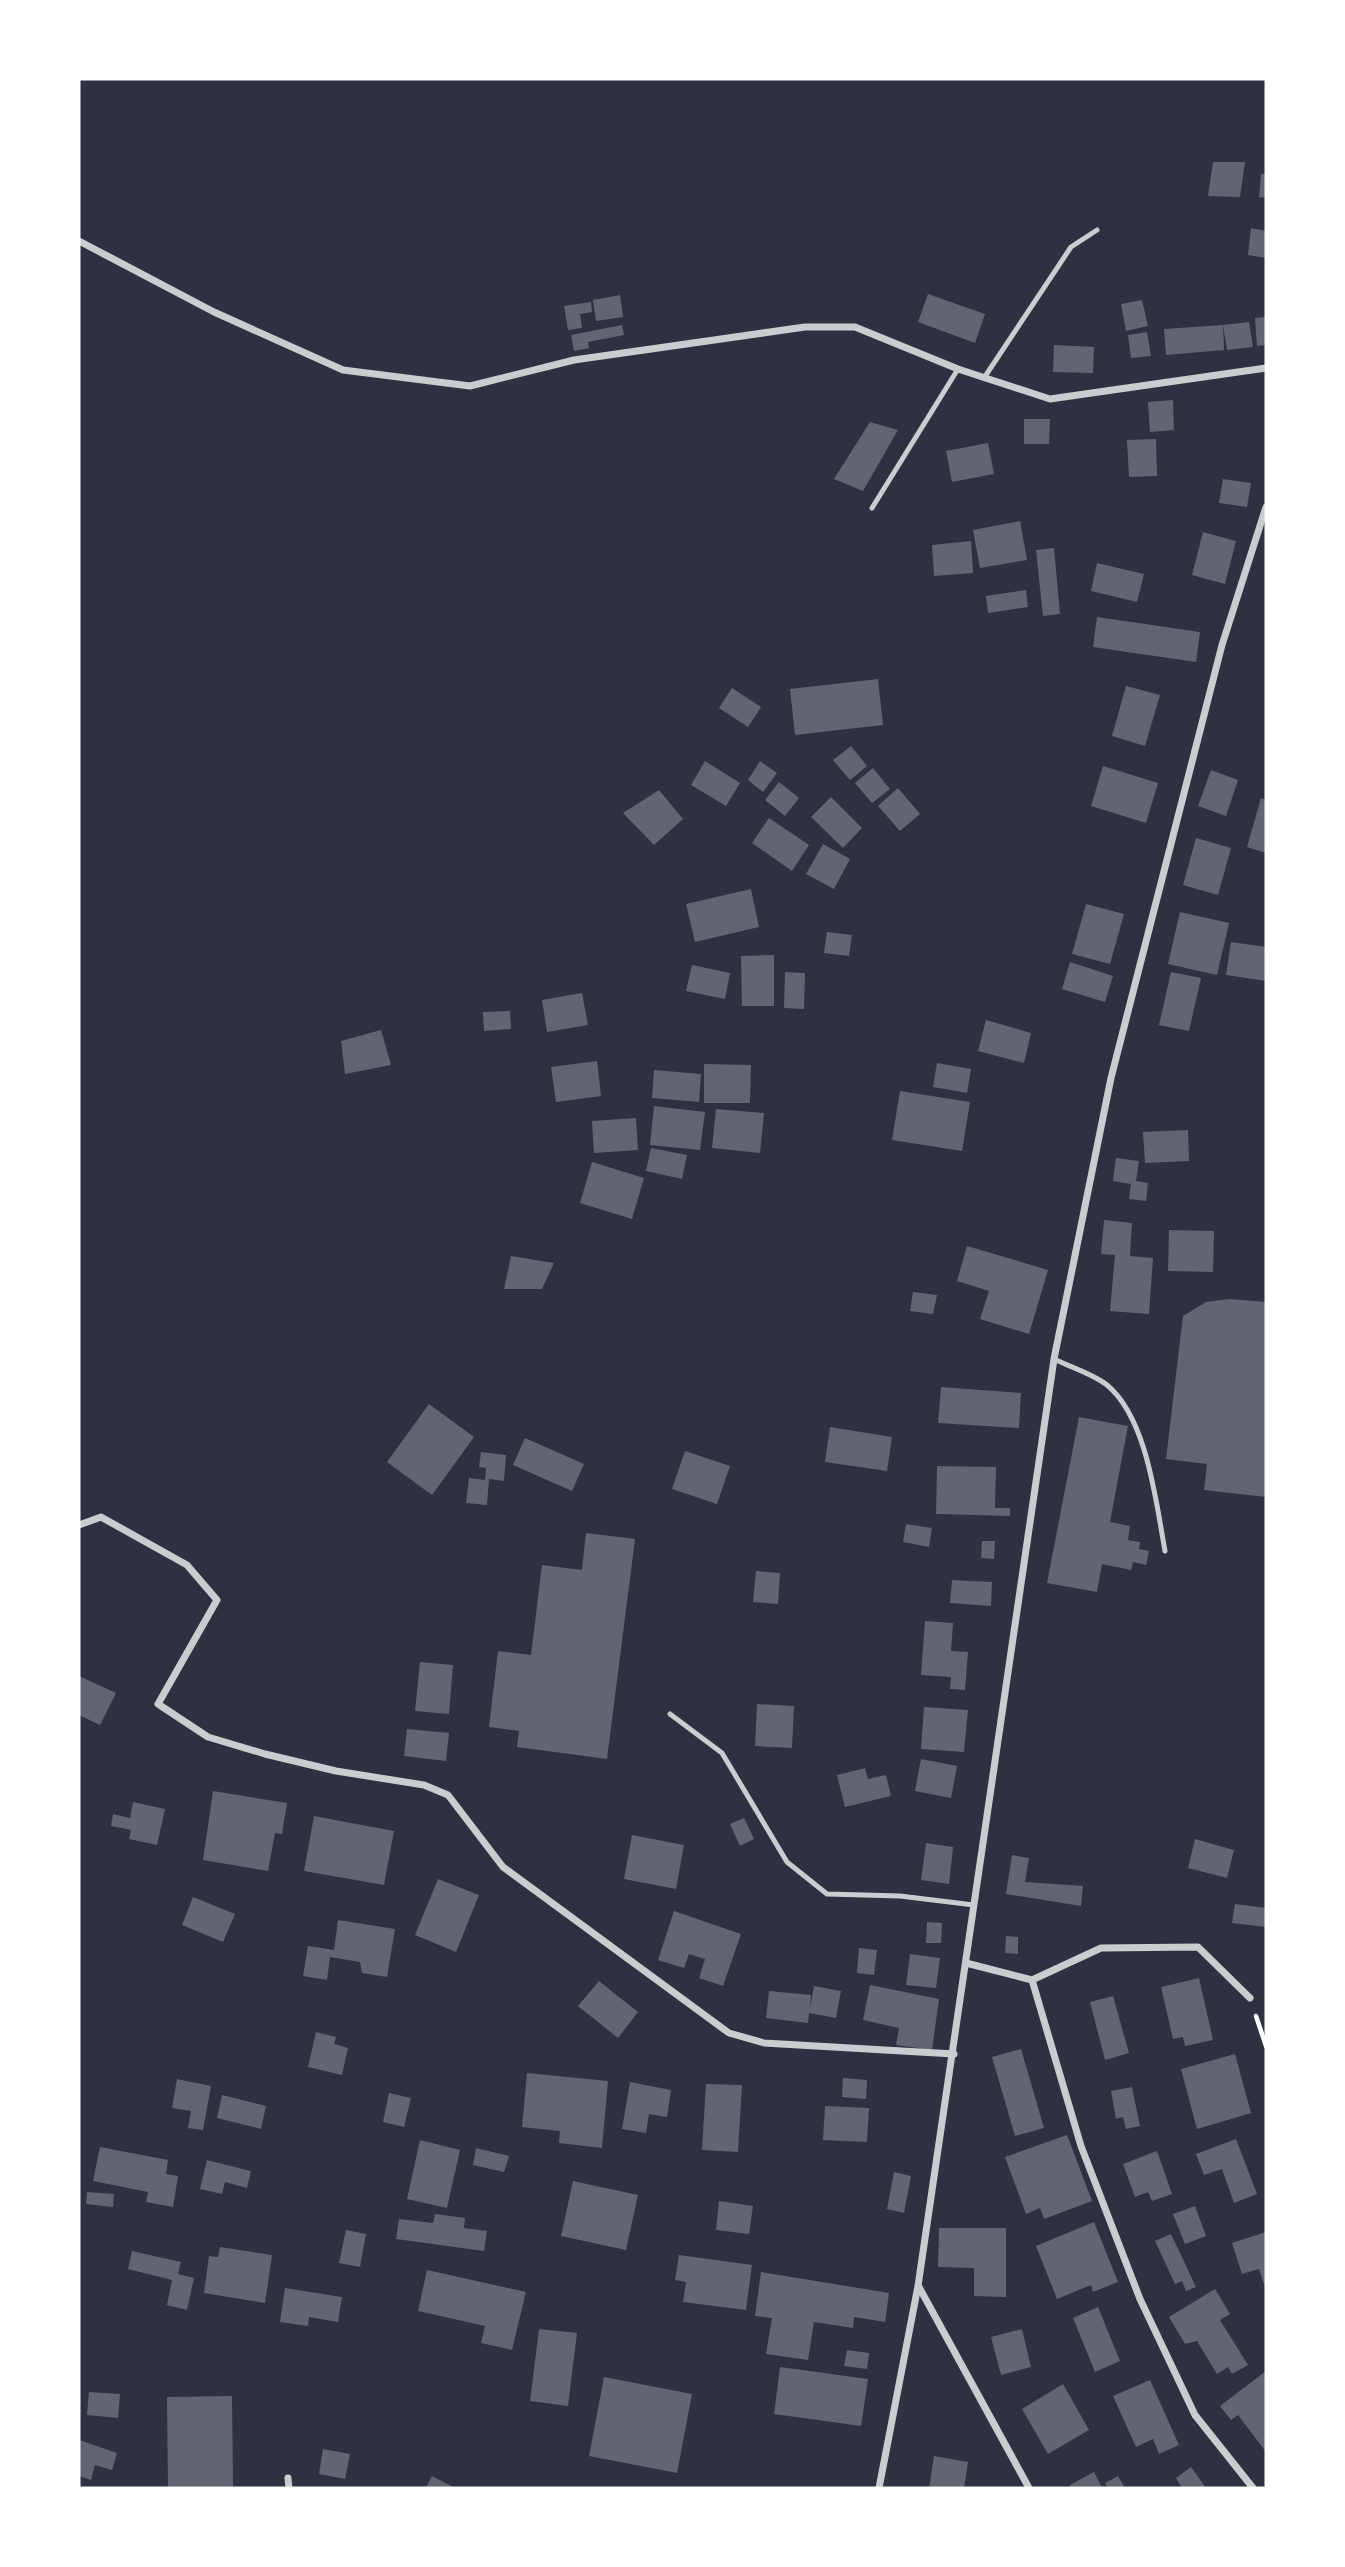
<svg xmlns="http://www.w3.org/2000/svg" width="1345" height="2567" font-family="'Golos Text',sans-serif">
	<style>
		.building { fill: #626471 }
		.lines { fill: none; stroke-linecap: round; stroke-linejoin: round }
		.path { stroke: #fff; stroke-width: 4.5 }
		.service { stroke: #caccd0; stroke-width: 5 }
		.minor { stroke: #caccd0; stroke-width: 7 }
	</style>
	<rect width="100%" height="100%" fill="#2d3142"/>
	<g class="building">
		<path d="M1213,162H1245L1240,197L1208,196Z"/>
		<path d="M1261,174H1266V198L1259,197Z"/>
		<path d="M1251,228L1266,231V258L1248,255Z"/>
		<path d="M928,294L985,314L975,343L918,322Z"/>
		<path d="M620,295L623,317L596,321L593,300Z"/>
		<path d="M1142,300L1148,326L1126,331L1121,304Z"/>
		<path d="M591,302L592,312L580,314L582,328L568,330L564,306Z"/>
		<path d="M1266,317V345L1257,346L1255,318Z"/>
		<path d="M1249,322L1253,347L1227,350L1223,325Z"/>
		<path d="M622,325L624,335L588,342L589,348L574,351L571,335Z"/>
		<path d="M1223,325L1224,350L1166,355L1164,329Z"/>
		<path d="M1147,332L1151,356L1131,358L1128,335Z"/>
		<path d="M1054,345L1094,347L1093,373L1053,372Z"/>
		<path d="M1173,400L1174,430L1150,432L1148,402Z"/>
		<path d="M1024,419H1050L1049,444H1024Z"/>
		<path d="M870,422L898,430L863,491L834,479Z"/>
		<path d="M1156,439L1157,476L1129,477L1127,440Z"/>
		<path d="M988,443L994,474L952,482L946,451Z"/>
		<path d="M1223,479L1251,483L1247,507L1219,503Z"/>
		<path d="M1020,521L1027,560L980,568L973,530Z"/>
		<path d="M1203,532L1236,541L1225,584L1192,575Z"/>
		<path d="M971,541L973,573L934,576L932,545Z"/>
		<path d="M1054,548L1060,614L1043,616L1036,550Z"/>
		<path d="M1097,563L1144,574L1137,602L1091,591Z"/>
		<path d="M1026,590L1028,607L988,613L986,596Z"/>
		<path d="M1097,617L1200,632L1196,662L1093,647Z"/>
		<path d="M878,679L883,725L795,735L790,689Z"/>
		<path d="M1126,686L1160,695L1145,746L1112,736Z"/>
		<path d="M732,688L761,707L748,727L719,708Z"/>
		<path d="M851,746L867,766L850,780L833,760Z"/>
		<path d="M705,761L740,783L726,806L691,785Z"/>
		<path d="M760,761L777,773L763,792L748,780Z"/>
		<path d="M1103,766L1158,783L1146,823L1091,806Z"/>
		<path d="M873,768L890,789L872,803L855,783Z"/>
		<path d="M1211,770L1238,780L1226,816L1198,806Z"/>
		<path d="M779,782L799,798L785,816L765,800Z"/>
		<path d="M898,788L920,814L900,831L878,806Z"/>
		<path d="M659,790L683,819L654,845L623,813Z"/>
		<path d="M831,797L862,828L843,848L811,817Z"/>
		<path d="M1261,798L1266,800V853L1247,847Z"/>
		<path d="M769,818L809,845L792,871L752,843Z"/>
		<path d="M1196,838L1231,848L1218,895L1183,885Z"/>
		<path d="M823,844L850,859L834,889L806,874Z"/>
		<path d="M751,889L759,927L695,942L686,904Z"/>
		<path d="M1086,904L1124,914L1110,964L1072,954Z"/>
		<path d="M1180,912L1229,923L1217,975L1168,964Z"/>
		<path d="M827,932L852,935L849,956L824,953Z"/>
		<path d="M1231,942L1266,947V981L1226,975Z"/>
		<path d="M774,955V1006H742L741,956Z"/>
		<path d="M1070,962L1113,976L1105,1002L1062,989Z"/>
		<path d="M692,965L730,973L725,999L686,991Z"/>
		<path d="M785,972L805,973L804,1009L784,1008Z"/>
		<path d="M1171,972L1201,978L1189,1031L1159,1025Z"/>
		<path d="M582,993L588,1025L547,1032L542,1000Z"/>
		<path d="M510,1011L511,1029L484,1031L483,1012Z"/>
		<path d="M986,1020L1031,1033L1024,1063L978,1051Z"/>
		<path d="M381,1030L391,1065L345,1074L341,1041Z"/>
		<path d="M597,1061L601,1096L556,1102L551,1067Z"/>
		<path d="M937,1063L971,1069L967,1093L933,1087Z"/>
		<path d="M704,1064L751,1065L750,1103H704Z"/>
		<path d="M654,1070L701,1074L699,1102L652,1098Z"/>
		<path d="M900,1091L970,1102L962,1151L892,1140Z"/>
		<path d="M654,1106L705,1112L700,1150L650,1145Z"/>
		<path d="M716,1109L764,1113L760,1153L712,1148Z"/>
		<path d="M636,1118L638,1150L594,1153L592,1121Z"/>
		<path d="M1188,1130L1189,1161L1145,1163L1143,1132Z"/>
		<path d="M651,1148L687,1155L682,1179L646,1171Z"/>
		<path d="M1116,1158L1139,1161L1136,1181L1148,1183L1146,1201L1129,1199L1131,1184L1113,1181Z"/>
		<path d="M592,1162L644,1178L632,1219L580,1203Z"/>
		<path d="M1104,1220L1132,1223L1130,1256L1153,1258L1149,1314L1110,1311L1115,1255L1101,1254Z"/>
		<path d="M1169,1230L1214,1231L1213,1272L1168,1271Z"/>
		<path d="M967,1246L1048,1270L1029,1334L980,1319L989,1291L957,1281Z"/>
		<path d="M511,1256L554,1263L542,1289H504Z"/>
		<path d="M913,1292L937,1295L933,1314L910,1311Z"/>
		<path d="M1229,1299L1266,1302V1497L1204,1490L1207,1464L1166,1459L1183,1316L1206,1302Z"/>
		<path d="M941,1387L1021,1393L1019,1428L938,1423Z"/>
		<path d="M429,1404L474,1437L432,1495L387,1462Z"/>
		<path d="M1079,1417L1128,1426L1110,1522L1130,1526L1128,1540L1140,1542L1139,1549L1149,1551L1146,1565L1133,1562L1131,1570L1102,1564L1097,1592L1047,1583Z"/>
		<path d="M830,1427L892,1437L887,1471L825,1462Z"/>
		<path d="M525,1438L584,1464L572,1491L513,1465Z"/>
		<path d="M685,1451L730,1466L717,1504L672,1489Z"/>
		<path d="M481,1452L506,1455L504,1481L489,1479L487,1505L466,1503L469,1478L485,1480L486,1468L479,1467Z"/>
		<path d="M937,1466L996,1467L995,1508H1010V1516L936,1514Z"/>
		<path d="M906,1524L932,1528L929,1547L903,1542Z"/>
		<path d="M586,1533L635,1539L607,1759L517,1747L519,1731L489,1727L498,1651L531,1655L542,1565L582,1570Z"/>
		<path d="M982,1541H995L994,1559L981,1558Z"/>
		<path d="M756,1571L780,1573L778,1604L753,1602Z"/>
		<path d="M952,1580L992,1582L991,1606L950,1603Z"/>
		<path d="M925,1621L953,1623L951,1651L968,1652L965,1690L950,1689L951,1677L921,1675Z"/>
		<path d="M420,1662L453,1665L449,1714L415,1711Z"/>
		<path d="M79,1676L116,1693L100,1725L79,1715Z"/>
		<path d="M757,1704L794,1706L792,1748L755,1746Z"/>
		<path d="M924,1707L968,1710L964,1752L921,1749Z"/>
		<path d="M407,1729L449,1733L446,1761L404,1756Z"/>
		<path d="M921,1759L957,1766L951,1798L915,1791Z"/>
		<path d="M865,1768L868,1779L886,1775L891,1796L845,1807L837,1775Z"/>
		<path d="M213,1791L287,1803L282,1834L275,1833L268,1871L203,1860Z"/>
		<path d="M133,1802L165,1809L157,1845L129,1839L131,1830L111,1826L113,1814L130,1818Z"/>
		<path d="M314,1816L394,1831L384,1885L304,1871Z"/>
		<path d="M744,1818L754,1839L740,1846L730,1824Z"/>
		<path d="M632,1835L684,1845L676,1889L624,1879Z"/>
		<path d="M1195,1839L1234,1850L1227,1878L1188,1868Z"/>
		<path d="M926,1843L953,1847L949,1884L921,1880Z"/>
		<path d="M1012,1855L1029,1858L1025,1882L1083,1886L1081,1906L1006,1894Z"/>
		<path d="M438,1879L479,1895L456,1952L415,1935Z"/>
		<path d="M193,1897L235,1914L223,1942L182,1925Z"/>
		<path d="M1235,1904L1266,1908V1927L1232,1923Z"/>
		<path d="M674,1911L741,1934L723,1986L699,1978L705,1959L689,1954L684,1968L658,1960Z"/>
		<path d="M338,1920L395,1929L387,1977L362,1973L360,1962L330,1957L327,1980L303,1976L308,1946L334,1950Z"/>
		<path d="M927,1922L942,1923L941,1943H926Z"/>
		<path d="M1006,1936L1018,1937V1954L1005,1953Z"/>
		<path d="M859,1948L877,1950L874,1975L857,1973Z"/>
		<path d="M910,1954L940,1958L936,1988L906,1985Z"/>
		<path d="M1199,1978L1213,2040L1185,2046L1183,2037L1173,2039L1161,1987Z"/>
		<path d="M599,1981L638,2012L618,2038L578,2006Z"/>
		<path d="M870,1985L939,1999L932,2050L896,2045L899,2028L863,2020Z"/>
		<path d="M814,1986L841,1991L836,2018L809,2013L808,2023L766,2018L769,1991L811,1995L810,2009Z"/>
		<path d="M1113,1996L1129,2053L1105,2060L1090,2002Z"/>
		<path d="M316,2032L336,2037L334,2044L348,2048L342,2075L308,2067Z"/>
		<path d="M1021,2049L1044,2128L1015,2136L992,2057Z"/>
		<path d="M1235,2054L1251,2113L1197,2129L1181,2069Z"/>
		<path d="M527,2073L608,2081L602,2148L559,2143L560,2131L522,2127Z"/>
		<path d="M843,2078L867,2080L866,2099L842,2097Z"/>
		<path d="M177,2079L211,2086L203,2130L188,2128L191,2111L172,2108Z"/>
		<path d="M630,2082L671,2090L667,2117L649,2114L646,2133L622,2129Z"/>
		<path d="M706,2084L742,2085L738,2152L702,2150Z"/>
		<path d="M1132,2087L1140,2126L1126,2129L1123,2117L1116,2119L1111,2091Z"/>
		<path d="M389,2093L411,2098L404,2127L383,2122Z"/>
		<path d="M222,2095L266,2106L261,2129L217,2118Z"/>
		<path d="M825,2106L869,2108L867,2142L823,2140Z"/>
		<path d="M1067,2135L1092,2201L1044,2219L1040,2208L1026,2214L1005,2157Z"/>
		<path d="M1236,2139L1257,2194L1234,2203L1222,2169L1204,2175L1196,2154Z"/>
		<path d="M420,2140L460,2150L447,2208L407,2199Z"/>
		<path d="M100,2147L168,2160L166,2174L178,2176L173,2207L146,2202L148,2192L93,2181Z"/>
		<path d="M476,2148L509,2156L504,2172L473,2165Z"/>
		<path d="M1157,2151L1172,2194L1152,2201L1148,2192L1135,2197L1123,2164Z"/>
		<path d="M207,2160L251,2171L247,2188L225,2182L222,2194L200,2189Z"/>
		<path d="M894,2172L911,2176L904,2213L887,2209Z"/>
		<path d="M573,2181L638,2195L626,2250L561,2236Z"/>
		<path d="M87,2192L114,2194L113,2207L86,2204Z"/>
		<path d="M719,2201L753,2206L749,2234L716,2230Z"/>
		<path d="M1195,2206L1206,2236L1185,2244L1173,2214Z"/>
		<path d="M435,2214L465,2218L464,2228L487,2231L484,2251L396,2239L399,2219L433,2223Z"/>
		<path d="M1094,2222L1118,2282L1093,2292L1091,2285L1057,2299L1036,2246Z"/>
		<path d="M939,2228H1006V2297L974,2296V2268L938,2267Z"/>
		<path d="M346,2230L366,2234L360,2267L339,2263Z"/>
		<path d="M1266,2232V2291L1259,2269L1242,2274L1232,2243Z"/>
		<path d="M1171,2234L1196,2287L1186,2291L1182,2281L1175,2284L1155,2241Z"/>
		<path d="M220,2247L272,2255L265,2303L204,2293L209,2256L218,2257Z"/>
		<path d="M132,2251L181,2262L178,2274L194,2278L187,2310L167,2305L172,2280L128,2269Z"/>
		<path d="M679,2255L752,2265L746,2310L683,2302L686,2282L675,2280Z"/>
		<path d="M427,2270L526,2292L512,2350L481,2343L485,2326L418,2311Z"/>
		<path d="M761,2272L889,2293L885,2322L854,2317L853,2328L814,2322L808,2360L766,2354L772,2318L755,2316Z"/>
		<path d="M285,2288L342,2297L338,2322L309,2317L308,2326L280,2322Z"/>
		<path d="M1215,2289L1230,2314L1220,2320L1248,2365L1232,2374L1228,2367L1217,2374L1197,2341L1185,2344L1169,2317Z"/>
		<path d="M1098,2307L1120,2361L1095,2372L1073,2318Z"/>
		<path d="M539,2329L577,2333L568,2406L530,2401Z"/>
		<path d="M1022,2329L1031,2367L1001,2375L991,2337Z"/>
		<path d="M847,2350L869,2353L867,2369L844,2366Z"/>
		<path d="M780,2367L868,2379L861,2426L774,2414Z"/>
		<path d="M1266,2371V2452L1238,2415L1231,2420L1220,2406Z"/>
		<path d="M604,2377L692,2394L677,2473L589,2456Z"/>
		<path d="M1150,2380L1179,2445L1159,2454L1153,2439L1136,2447L1113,2396Z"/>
		<path d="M1063,2384L1089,2430L1048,2454L1022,2409Z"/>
		<path d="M89,2392L120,2394L118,2418L87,2415Z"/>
		<path d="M232,2396L233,2488H168L167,2397Z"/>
		<path d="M79,2440L117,2453L112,2470L95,2465L91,2480L79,2476Z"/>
		<path d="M323,2449L350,2454L345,2479L319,2474Z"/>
		<path d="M934,2456L968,2462L964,2488H929Z"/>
		<path d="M1191,2467L1206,2488H1182L1176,2478Z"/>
		<path d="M1094,2472L1102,2488H1071L1070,2485Z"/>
		<path d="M432,2476L455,2488H426Z"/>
		<path d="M1118,2476L1125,2488H1108L1105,2483Z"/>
	</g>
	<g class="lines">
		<path class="path" d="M1256,2016L1266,2046"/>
		<g class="service">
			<path d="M984,378L1071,247L1097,230"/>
			<path d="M872,508L958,369"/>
			<path d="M1054,1359C1070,1367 1093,1374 1107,1385C1147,1418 1156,1502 1165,1551"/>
			<path d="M670,1714L722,1753L787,1862L827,1894L900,1896L974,1905"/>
		</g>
		<g class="minor">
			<path d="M79,241L214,312L343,370L470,386L574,360L805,327H855L958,369L1050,399L1266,368"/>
			<path d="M79,1525L101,1517L187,1565L217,1600L158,1704L208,1737L265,1754L336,1771L424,1785L448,1795L503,1867L729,2033L764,2043L954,2054"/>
			<path d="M966,1963L1032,1980L1101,1948L1198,1947L1250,1998"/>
			<path d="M1032,1980L1081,2146L1140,2299L1195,2415L1253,2488"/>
			<path d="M919,2287L1029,2488"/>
			<path d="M288,2478L289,2488"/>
			<path d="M879,2488L918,2286L1054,1359L1111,1078L1222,645L1266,507"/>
		</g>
	</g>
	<rect width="1345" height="2567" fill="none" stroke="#ffffff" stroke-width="161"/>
</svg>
